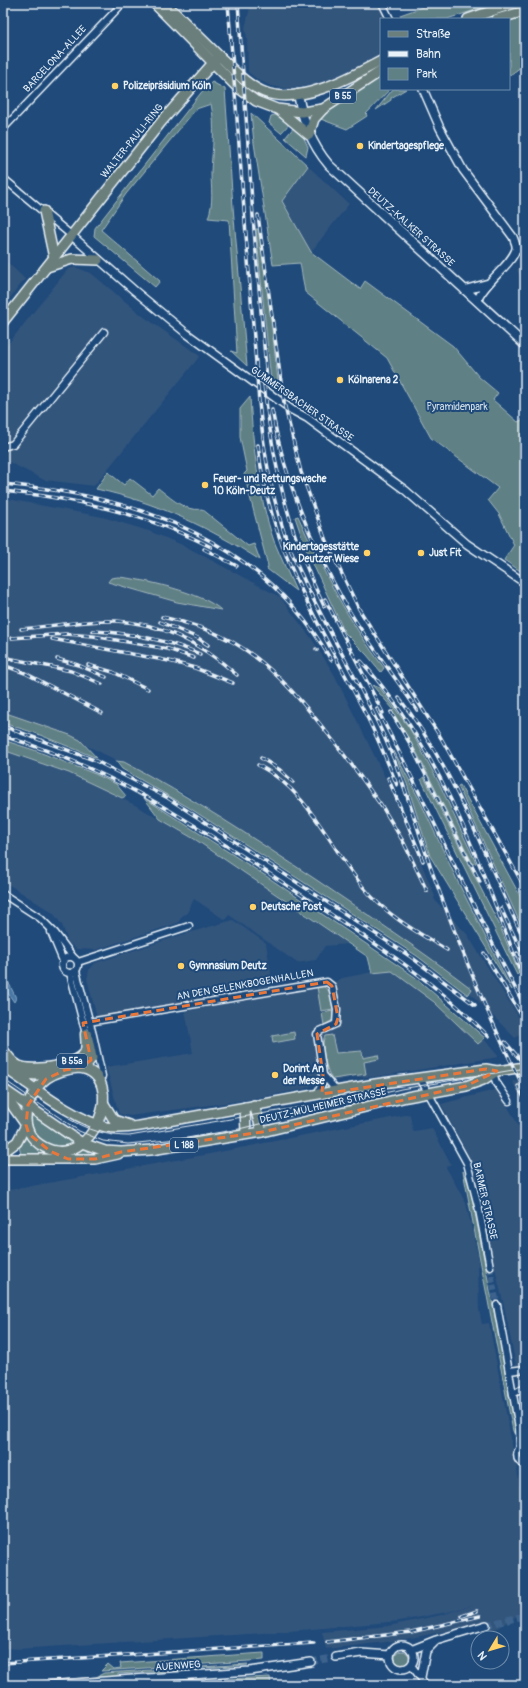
<svg xmlns="http://www.w3.org/2000/svg" width="528" height="1688" font-family="Pangolin,sans-serif">
	<style>
		.built { fill: #31547b }
		.green { fill: #5f8084; stroke: #a4b8be }
		.water { fill: #4978a5; stroke: #89a8c6 }
		.lines { fill: none; stroke-linecap: round; stroke-linejoin: round }
		.minor-tunnel { stroke: #3d638d; stroke-width: 6; stroke-dasharray: 6 3; stroke-linecap: butt }
		.tertiary-tunnel { stroke: #3d638d; stroke-width: 7; stroke-dasharray: 7 3.5; stroke-linecap: butt }
		.minor-casing { stroke: #e8f1f8; stroke-width: 9 }
		.tertiary-casing { stroke: #e8f1f8; stroke-width: 10 }
		.secondary-casing { stroke: #e8f1f8; stroke-width: 11 }
		.primary-casing { stroke: #e8f1f8; stroke-width: 12 }
		.trunk-casing { stroke: #e8f1f8; stroke-width: 13 }
		.minor { stroke: #1f4a7a; stroke-width: 6 }
		.tertiary { stroke: #1f4a7a; stroke-width: 7 }
		.secondary { stroke: #1f4a7a; stroke-width: 8 }
		.primary { stroke: #6b7f7c; stroke-width: 9 }
		.trunk { stroke: #6b7f7c; stroke-width: 10 }
		.tram { stroke: #e8f1f8; stroke-width: 1 }
		.rail-casing { stroke: #e8f1f8; stroke-width: 3.5 }
		.rail { stroke: #1f4a7a; stroke-width: 2; stroke-dasharray: 6; stroke-linecap: butt }
		.marked { fill: none; stroke: #e8773b; stroke-width: 3; stroke-dasharray: 8 5; stroke-linejoin: round }
		.poi-dot { fill: #ffd166; stroke: #1f4a7a; stroke-width: 1.5 }
		.labels { text-anchor: middle; dominant-baseline: central; stroke-width: 4; stroke-linejoin: round; paint-order: stroke }
		.shield { fill: #1f4a7a; stroke: #acbfd2; stroke-width: 1 }
		.shield-label { font-size: 9px; font-weight: bold; fill: #e8f1f8 }
		.street-label { font-size: 10px; fill: #e8f1f8; stroke: #1f4a7a }
		.poi-label { font-size: 10px; font-weight: bold; fill: #e8f1f8; stroke: #1f4a7a; text-anchor: start }
		.park-label { font-size: 10px; fill: #d3e0e7; stroke: #1f4a7a }
	</style>
	<rect width="100%" height="100%" fill="#1f4a7a"/>
	<filter id="ink" filterUnits="userSpaceOnUse"><feTurbulence type="fractalNoise" baseFrequency=".025" numOctaves="2"/><feDisplacementMap in="SourceGraphic" scale="8" xChannelSelector="R" yChannelSelector="G"/><feConvolveMatrix kernelMatrix="1 2 1 2 8 2 1 2 1" color-interpolation-filters="sRGB"/></filter>
	<g filter="url(#ink)">
		<g class="built">
			<path d="M251,3H381L389,19H381V54L349,72L320,84L289,89L271,86L258,80L248,72L247,38L245,28Z"/>
			<path d="M308,166L349,204L311,252L282,201Z"/>
			<path d="M3,258L25,279L3,307Z"/>
			<path d="M525,261V286L517,270Z"/>
			<path d="M75,267L91,273L143,316L200,356L94,486L44,480L3,459V350L68,269Z"/>
			<path d="M3,498L103,517L149,531L185,546L280,597L312,639L334,674L386,779L435,896L434,899L467,934L525,1027V1032L515,1038L470,993L422,955L185,794L75,740L3,715Z"/>
			<path d="M3,750L69,773L135,805L196,840L348,944L325,946L316,960L297,963L229,915L225,920L194,899L187,914L183,915L178,923L95,950L76,949L68,942L62,925L53,913L3,881Z"/>
			<path d="M233,920L266,943L273,985L97,1018L87,979L89,970L95,963L181,935Z"/>
			<path d="M398,967L456,1013L485,1040L499,1057L374,1077H352L337,1081L328,1078L304,1089L247,1100L130,1116L119,1114L106,1067L193,1053L185,1011L329,985L342,978Z"/>
			<path d="M525,1079V1106L512,1081Z"/>
			<path d="M498,1089L525,1137V1411L504,1306L481,1210L473,1164L441,1104Z"/>
			<path d="M410,1114L413,1131L432,1128L451,1164L446,1167L466,1203L478,1256L479,1309L482,1324L489,1323L521,1491L525,1489V1611L491,1632L483,1621L447,1631L395,1641L326,1649L322,1632L388,1626L441,1615L473,1605L448,1612L400,1621L280,1632L18,1649L3,1648V1173L5,1174L9,1190L204,1155Z"/>
		</g>
		<g class="green">
			<path d="M434,3H497L447,19H402L400,15Z"/>
			<path d="M525,16V64L510,75L509,73V20Z"/>
			<path d="M381,76V89H390L366,114L367,116L347,129L318,118L322,113L334,108Z"/>
			<path d="M212,82L225,89L233,207L247,366L231,351L237,353L229,220L208,218C214,202 211,189 211,172C212,149 216,127 211,104L196,109L126,194L101,230L160,281L155,287L94,236L95,228L204,89Z"/>
			<path d="M393,89H406L391,98V100L376,110Z"/>
			<path d="M251,113L308,166L282,201L311,252L360,289L365,281L453,346L479,377L498,393L493,400L518,422L525,418V574L504,560L514,545L499,514L488,500L498,488L431,438L387,358L305,292L300,263L273,265L254,143Z"/>
			<path d="M275,115L291,122L281,133L269,123L271,116Z"/>
			<path d="M295,126L302,134L308,147L306,156L285,138Z"/>
			<path d="M256,229H258L267,285L278,381H271Z"/>
			<path d="M250,397C253,446 258,495 274,541C281,558 289,575 296,591L267,569L268,566L244,474L247,471L240,437V409Z"/>
			<path d="M108,472L124,485L130,478L152,495L158,488C171,498 185,512 202,509L248,546L254,544L260,560C208,527 156,502 96,489Z"/>
			<path d="M298,516C322,570 348,621 384,668L381,672L367,655L345,633L306,549L295,517Z"/>
			<path d="M118,577C143,579 203,593 221,610L177,602L108,582L111,578Z"/>
			<path d="M372,685L380,688L410,729L440,785L476,863L473,864L417,753L392,711L394,710Z"/>
			<path d="M3,712L70,735L80,740L97,758L35,733L3,723Z"/>
			<path d="M3,740L34,750L95,774L116,784L126,796L122,798L69,773L3,750Z"/>
			<path d="M394,751L420,801L457,880L512,990L430,856L407,784Z"/>
			<path d="M116,761L124,762C191,797 253,838 315,879C368,915 421,950 472,989L468,995L417,956L188,807L122,769Z"/>
			<path d="M424,777L499,924L519,973L517,975L421,779Z"/>
			<path d="M460,785L525,905V934L458,786Z"/>
			<path d="M144,798L266,876L415,977L485,1038L478,1044L434,1002L392,971L372,973L368,957L196,840L160,819Z"/>
			<path d="M323,986L330,992L333,1009L321,1011L317,987Z"/>
			<path d="M333,1011V1020L324,1025L322,1013Z"/>
			<path d="M294,1032L295,1039L273,1043L272,1036Z"/>
			<path d="M332,1035L336,1053L362,1051L363,1058L378,1055L379,1059L364,1062L366,1074L333,1079C326,1074 320,1043 325,1036Z"/>
			<path d="M31,1113L70,1142V1144C50,1156 28,1133 31,1113Z"/>
			<path d="M27,1137L34,1146L47,1155L21,1154L19,1147Z"/>
			<path d="M83,1149L89,1151V1156L70,1155Z"/>
			<path d="M463,1171L470,1187L518,1435H515L513,1431Z"/>
			<circle cx="402" cy="1658" r="7"/>
			<path d="M264,1653V1660L101,1671L108,1664L114,1669L121,1668L120,1663Z"/>
			<path d="M248,1664V1665L186,1669V1668Z"/>
			<path d="M183,1668V1670L118,1674V1676L3,1684L96,1677L104,1673Z"/>
			<path d="M270,1677L271,1685H150L188,1681Z"/>
		</g>
		<path class="water" d="M3,971L16,998L14,1002L3,986Z"/>
		<g class="lines">
			<path class="minor-tunnel" d="M490,1267L497,1305"/>
			<g class="tertiary-tunnel">
				<path d="M486,1625L525,1616"/>
				<path d="M311,1662L336,1657"/>
			</g>
			<defs>
				<g id="minor">
					<path d="M382,3L390,19"/>
					<path d="M3,129L123,3"/>
					<path d="M3,178L71,235"/>
					<path d="M516,248L525,250"/>
					<path d="M3,447L13,444L104,332"/>
					<path d="M3,894L40,918L55,933L73,957"/>
					<path d="M51,932L63,961"/>
					<circle cx="70" cy="965" r="8"/>
					<path d="M78,962L189,926"/>
					<path d="M76,971L93,1035L102,1076"/>
					<path d="M70,973L86,1034"/>
					<path d="M83,1023L327,982L332,986L337,1009L336,1024L320,1031L317,1034L323,1075V1082L317,1094"/>
					<path d="M493,1073L496,1082L509,1101"/>
					<path d="M323,1075L337,1091"/>
					<path d="M420,1078L467,1163L479,1210L490,1267"/>
					<path d="M497,1305L519,1428L520,1447"/>
					<path d="M509,1371L525,1369"/>
					<path d="M513,1394L525,1387"/>
					<path d="M525,1444C515,1449 514,1461 525,1465"/>
					<path d="M411,1665L426,1685"/>
				</g>
				<g id="tertiary">
					<path d="M423,89L440,128L463,170L513,237C514,240 517,245 516,249C511,266 485,281 477,301"/>
					<path d="M71,235L135,291L186,333L292,410L307,418L405,490L467,544L525,583"/>
					<circle cx="402" cy="1657" r="12"/>
					<path d="M411,1650L436,1640L486,1625"/>
					<path d="M336,1657L361,1653L390,1655"/>
					<path d="M421,1677L426,1651L434,1643"/>
					<path d="M46,1685L250,1671L311,1662"/>
				</g>
				<g id="secondary">
					<path d="M298,94C303,121 311,144 329,165L525,345"/>
					<path d="M465,290L487,284"/>
				</g>
				<g id="primary">
					<path d="M154,3L237,87L256,101L277,109L302,112L323,109L381,71"/>
					<path d="M165,3C183,21 201,38 219,56C233,69 246,85 264,92C299,106 351,77 381,61"/>
					<path d="M468,19L515,3"/>
					<path d="M497,19L525,11"/>
					<path d="M279,110L309,135L314,119L323,109"/>
					<path d="M44,211L54,258"/>
					<path d="M47,267L72,259L98,260"/>
					<path d="M3,322L162,121L219,56"/>
					<path d="M3,1067C31,1085 74,1120 106,1127C117,1129 128,1128 140,1126L375,1084L486,1069L497,1071"/>
					<path d="M79,1068C130,1074 93,1173 44,1147C15,1132 25,1095 47,1078C56,1072 67,1069 79,1068Z"/>
					<path d="M79,1068L87,1064L92,1058L88,1039"/>
					<path d="M16,1074L38,1075L53,1073"/>
					<path d="M3,1089L82,1143L105,1151L121,1152L151,1150L262,1132L407,1097L466,1086L483,1080L497,1071L525,1067"/>
					<path d="M104,1104L114,1120L129,1125"/>
					<path d="M254,1105L262,1132"/>
					<path d="M245,1107L246,1134"/>
					<path d="M3,1152L17,1142L26,1125L11,1104L6,1091"/>
					<path d="M3,1159H95L118,1154"/>
				</g>
				<g id="trunk">
					<path d="M3,1050C7,1056 11,1062 18,1066C32,1073 77,1066 85,1053C88,1047 86,1040 86,1034"/>
					<path d="M10,1065L26,1082"/>
				</g>
			</defs>
			<use href="#minor" class="minor-casing"/>
			<use href="#tertiary" class="tertiary-casing"/>
			<use href="#secondary" class="secondary-casing"/>
			<use href="#primary" class="primary-casing"/>
			<use href="#trunk" class="trunk-casing"/>
			<use href="#minor" class="minor"/>
			<use href="#tertiary" class="tertiary"/>
			<use href="#secondary" class="secondary"/>
			<use href="#primary" class="primary"/>
			<use href="#trunk" class="trunk"/>
			<g class="tram">
				<path d="M3,1079L79,1131L103,1141L128,1144L187,1138L239,1129L401,1089L525,1068"/>
				<path d="M69,1119C88,1130 107,1136 129,1136L308,1106"/>
			</g>
			<defs>
				<g id="rail">
					<path d="M228,3L259,402C264,454 272,503 291,551C321,624 366,689 395,762C409,799 420,837 433,874C460,948 489,1020 525,1090"/>
					<path d="M238,3L254,230L267,380"/>
					<path d="M258,215L284,403L301,472L326,541L359,609L441,738L525,888"/>
					<path d="M263,374C271,455 287,532 324,606"/>
					<path d="M272,410C284,479 312,546 347,607C368,643 394,675 417,710"/>
					<path d="M258,445C269,548 319,623 365,713C377,736 387,761 397,785"/>
					<path d="M3,484C134,495 263,539 331,660"/>
					<path d="M3,491C75,498 147,514 211,547"/>
					<path d="M204,549L237,566"/>
					<path d="M325,599L383,713"/>
					<path d="M162,617C186,622 209,629 231,641C267,661 294,692 320,724C342,751 362,778 382,807"/>
					<path d="M160,622L198,638L208,645"/>
					<path d="M21,629C52,626 85,620 116,621C163,623 203,645 237,675"/>
					<path d="M93,631C130,633 165,639 200,654"/>
					<path d="M12,638L65,634L93,636L168,649L194,658"/>
					<path d="M52,639L169,661L195,668L233,683"/>
					<path d="M316,649L317,650"/>
					<path d="M3,657L71,671L102,684"/>
					<path d="M57,659L78,665L106,677"/>
					<path d="M361,661C443,752 483,872 525,984"/>
					<path d="M3,665L25,673L102,713"/>
					<path d="M88,665L113,672L148,689"/>
					<path d="M399,698C456,771 485,860 525,941"/>
					<path d="M377,709C429,807 473,909 525,1007"/>
					<path d="M391,712L409,742L480,882"/>
					<path d="M3,726L94,760L168,798L411,957L475,1005"/>
					<path d="M3,736C114,768 208,833 303,896C368,939 435,980 488,1036"/>
					<path d="M261,758L280,770L293,782"/>
					<path d="M258,765C310,792 328,845 364,888C387,916 417,932 447,950"/>
					<path d="M388,778L423,861"/>
					<path d="M380,803L404,843L427,891"/>
					<path d="M501,908L524,957"/>
					<path d="M484,953L525,1021"/>
					<path d="M517,953L525,966"/>
					<path d="M505,1042L525,1065"/>
					<path d="M518,1086L525,1100"/>
					<path d="M462,1616L477,1611"/>
					<path d="M327,1642L411,1632L480,1616"/>
					<path d="M3,1663L314,1643"/>
				</g>
			</defs>
			<use href="#rail" class="rail-casing"/>
			<use href="#rail" class="rail"/>
		</g>
	</g>
	<path class="marked" d="M327,982L332,986L338,1018L336,1024L317,1034L323,1075L322,1094L486,1069L497,1071L466,1086L262,1132L121,1152L95,1159H68L50,1151L29,1134L26,1125L28,1105L46,1079L65,1070L82,1067L91,1060L83,1023Z"/>
	<g class="poi-dot">
		<circle cx="115" cy="86" r="4"/>
		<circle cx="360" cy="146" r="4"/>
		<circle cx="340" cy="380" r="4"/>
		<circle cx="205" cy="485" r="4"/>
		<circle cx="367" cy="553" r="4"/>
		<circle cx="421" cy="553" r="4"/>
		<circle cx="253" cy="907" r="4"/>
		<circle cx="181" cy="966" r="4"/>
		<circle cx="275" cy="1075" r="4"/>
	</g>
	<g class="labels">
		<g class="shield">
			<rect x="330" y="89" width="26" height="14" rx="3"/>
			<rect x="57" y="1054" width="30" height="14" rx="3"/>
			<rect x="170" y="1138" width="28" height="14" rx="3"/>
		</g>
		<g class="shield-label">
			<text x="343" y="96">B 55</text>
			<text x="72" y="1061">B 55a</text>
			<text x="184" y="1145">L 188</text>
		</g>
		<g class="street-label">
			<text transform="translate(55 59) rotate(-47)">BARCELONA-ALLEE</text>
			<text transform="translate(132 141) rotate(-51)">WALTER-PAULI-RING</text>
			<text transform="translate(411 227) rotate(42)">DEUTZ-KALKER STRASSE</text>
			<text transform="translate(302 404) rotate(35)">GUMMERSBACHER STRASSE</text>
			<text transform="translate(245 985) rotate(-10)">AN DEN GELENKBOGENHALLEN</text>
			<text transform="translate(323 1106) rotate(-13)">DEUTZ-MÜLHEIMER STRASSE</text>
			<text transform="translate(485 1201) rotate(77)">BARMER STRASSE</text>
			<text transform="translate(178 1666) rotate(-4)">AUENWEG</text>
		</g>
		<g class="poi-label">
			<text x="123" y="86">Polizeipräsidium Köln</text>
			<text x="368" y="146">Kindertagespflege</text>
			<text x="348" y="380">Kölnarena 2</text>
			<text x="213" y="479">Feuer- und Rettungswache<tspan x="213" dy="12">10 Köln-Deutz</tspan></text>
			<text x="359" y="547" text-anchor="end">Kindertagesstätte<tspan x="359" dy="12">Deutzer Wiese</tspan></text>
			<text x="429" y="553">Just Fit</text>
			<text x="261" y="907">Deutsche Post</text>
			<text x="189" y="966">Gymnasium Deutz</text>
			<text x="283" y="1069">Dorint An<tspan x="283" dy="12">der Messe</tspan></text>
		</g>
		<g class="park-label">
			<text x="457" y="407">Pyramidenpark</text>
		</g>
	</g>
	<rect width="528" height="1688" fill="none" stroke="#1f4a7a" stroke-width="16"/>
	<rect x="8" y="8" width="512" height="1672" fill="none" stroke="#e8f1f8" stroke-width="1.5" filter="url(#ink)"/>
	<rect x="380" y="18" width="130" height="72" fill="#1f4a7a" stroke="#6f8dac"/>
	<rect x="388" y="31" width="20" height="6" fill="#6b7f7c" stroke="#6f8dac"/>
	<text x="416" y="38" font-size="12" fill="#e8f1f8">Straße</text>
	<rect x="388" y="51" width="20" height="6" fill="#e8f1f8" stroke="#6f8dac"/>
	<text x="416" y="58" font-size="12" fill="#e8f1f8">Bahn</text>
	<rect x="388" y="68" width="20" height="12" fill="#5f8084" stroke="#6f8dac"/>
	<text x="416" y="78" font-size="12" fill="#e8f1f8">Park</text>
	<g transform="translate(490 1650) rotate(232)"><circle r="19" fill="#1f4a7a" stroke="#6f8dac"/>
	<path d="M0-3L7 15L0 10L-7 15Z" fill="#ffd166"/>
	<text y="-6" font-size="11" font-weight="bold" text-anchor="middle" fill="#e8f1f8">N</text>
	</g>
</svg>
